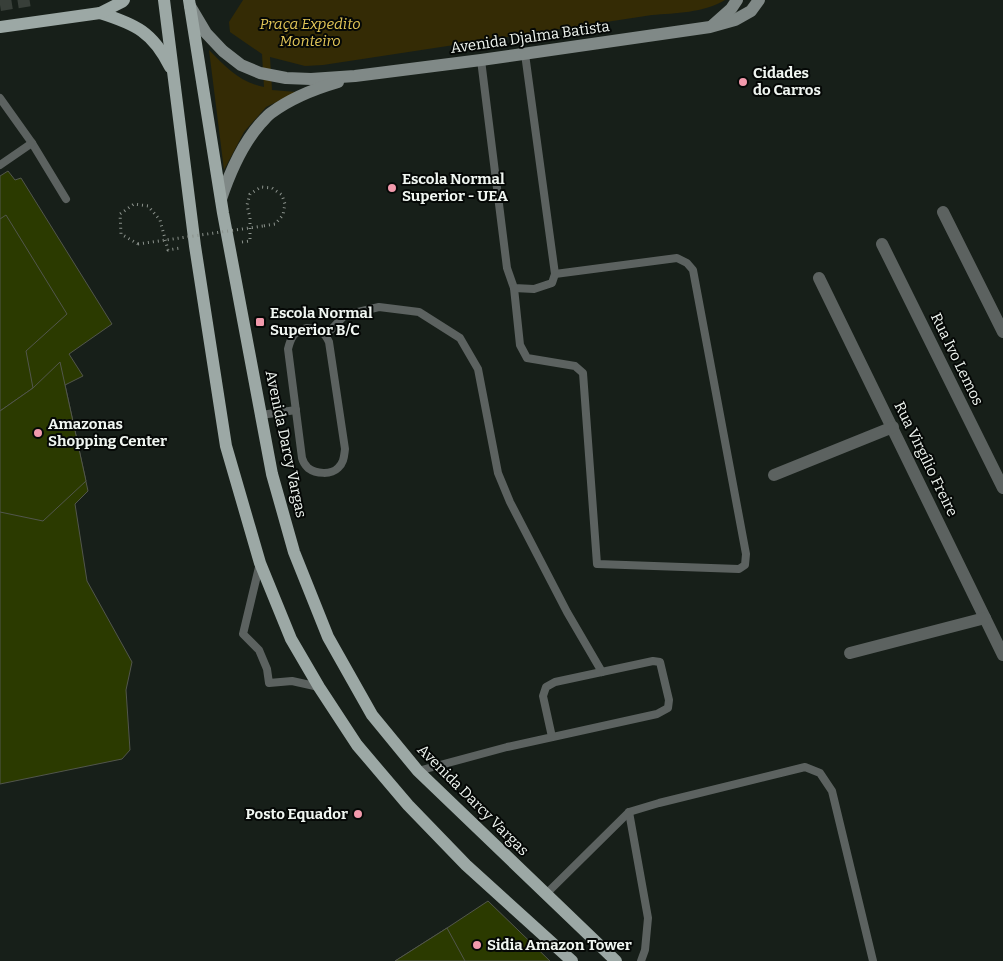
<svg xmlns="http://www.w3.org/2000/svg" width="1003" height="961" font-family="Bitter,serif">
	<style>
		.green { fill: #342b05 }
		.building { fill: #2b3a00; stroke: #52564c }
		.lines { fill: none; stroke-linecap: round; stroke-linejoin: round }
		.secondary-tunnel { stroke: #383f39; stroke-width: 12; stroke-dasharray: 12 6; stroke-linecap: butt }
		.path { stroke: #8c938d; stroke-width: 3; stroke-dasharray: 1 4; stroke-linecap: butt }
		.service { stroke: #5c6260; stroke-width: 8 }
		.minor { stroke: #5c6260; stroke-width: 12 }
		.secondary { stroke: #808987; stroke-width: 12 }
		.primary { stroke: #9ca8a5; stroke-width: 12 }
		.path-bridge { stroke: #8c938d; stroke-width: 3; stroke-dasharray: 1 4; stroke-linecap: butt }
		.poi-dot { fill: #f29aac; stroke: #050806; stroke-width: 2 }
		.labels { text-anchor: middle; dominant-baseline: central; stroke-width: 4; stroke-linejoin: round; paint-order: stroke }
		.park-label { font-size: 15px; font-style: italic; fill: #e1c557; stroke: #050806 }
		.street-label { font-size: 15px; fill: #f0f6f1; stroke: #050806 }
		.poi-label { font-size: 15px; font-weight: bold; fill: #f0f6f1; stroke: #050806; text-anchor: start }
	</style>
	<rect width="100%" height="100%" fill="#171f19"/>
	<path class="green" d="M243,0H725C704,13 675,13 652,15L323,65L305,66L270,57L272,90L297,92L266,107L244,132L224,170L209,50C226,67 239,82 264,87L262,54L230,32L229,22Z"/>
	<g class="building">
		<path d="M8,171L15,180L21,178L112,324L69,354L83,376L65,385L88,491L75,504L87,581L132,662L126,690L130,750L122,759L0,784V176Z"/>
		<path d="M6,215L67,314L26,351L33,388L0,411V219Z"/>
		<path d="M60,362L86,481L43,521L0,512V411L33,388Z"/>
		<path d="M488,901L550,961H395L447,928Z"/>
		<path d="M447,928L465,961H395Z"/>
	</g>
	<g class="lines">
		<path class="secondary-tunnel" d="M0,5L32,0"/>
		<g class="path">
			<path d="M242,242L250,241V218L247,205L250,194L261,187L272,188L282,195L285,204L283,215L275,224L263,226"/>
			<path d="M138,244L121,234L120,214L134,204L148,206L160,220L168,250L180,248"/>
		</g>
		<g class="service">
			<path d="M481,60L507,268L514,288L534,289L552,283L555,274L525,54"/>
			<path d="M0,98L32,143L66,199"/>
			<path d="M0,165L32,143"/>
			<path d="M514,288L520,345L527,358L575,366L583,373L597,564L739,569L745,565L746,554L693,270L687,263L677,258L555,274"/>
			<path d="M307,328C319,329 324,331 329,342L345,449C344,456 344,463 338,468C331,475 316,474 308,468C305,465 303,462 302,458L288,349C291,337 294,331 307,328Z"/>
			<path d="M326,335L345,315L379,307L419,312L460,338L478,369L498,473L510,502L567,612L602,672"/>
			<path d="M261,415L296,410"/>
			<path d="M260,563L243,634L259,650L267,669L269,683L292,681L319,687"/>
			<path d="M418,771L507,747L657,714L668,708L669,700L660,662L653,661L555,682L546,687L543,696L552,737"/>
			<path d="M629,812L648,918L645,950L641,961"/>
			<path d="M546,894L629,812L659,803L805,767L820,773L832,791L873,961"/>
		</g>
		<g class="minor">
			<path d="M943,212L1003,332"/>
			<path d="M882,244L1003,488"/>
			<path d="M819,278L1003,655"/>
			<path d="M774,475L893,427"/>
			<path d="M850,653L985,618"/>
		</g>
		<g class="secondary">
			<path d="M190,6L206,33L223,51L241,65L260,73L286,78L311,79L355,76L481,60L710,27L735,20L751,11L759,0"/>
			<path d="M713,25L731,9L737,0"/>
			<path d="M221,199C230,172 241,146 260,124C264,120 267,116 271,113C291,98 314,89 338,82"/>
		</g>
		<g class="primary">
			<path d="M164,0L195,246L226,446L260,563L291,639L319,687L357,745L408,805L466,865L572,961"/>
			<path d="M189,0L223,213L272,474L294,552L328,637L372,715L418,771L616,961"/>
			<path d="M100,13C135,24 153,32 170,67"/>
			<path d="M0,27L100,13L122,2L124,0"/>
		</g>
		<path class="path-bridge" d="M138,244L263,226"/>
	</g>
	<g class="poi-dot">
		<circle cx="743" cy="82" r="5"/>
		<circle cx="392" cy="188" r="5"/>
		<rect x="255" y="317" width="10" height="10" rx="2.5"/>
		<circle cx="38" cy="433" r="5"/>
		<circle cx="358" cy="814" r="5"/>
		<circle cx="477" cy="945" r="5"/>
	</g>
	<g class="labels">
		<g class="park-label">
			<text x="310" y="24">Praça Expedito<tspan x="310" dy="17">Monteiro</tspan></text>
		</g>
		<g class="street-label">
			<text transform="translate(530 37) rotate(-8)">Avenida Djalma Batista</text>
			<text transform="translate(957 359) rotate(64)">Rua Ivo Lemos</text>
			<text transform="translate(286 444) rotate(78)">Avenida Darcy Vargas</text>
			<text transform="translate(926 459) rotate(64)">Rua Virgílio Freire</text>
			<text transform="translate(473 800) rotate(45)">Avenida Darcy Vargas</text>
		</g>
		<g class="poi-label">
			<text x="753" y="73">Cidades<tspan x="753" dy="17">do Carros</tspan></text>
			<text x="402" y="179">Escola Normal<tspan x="402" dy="17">Superior - UEA</tspan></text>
			<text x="270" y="313">Escola Normal<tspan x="270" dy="17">Superior B/C</tspan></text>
			<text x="48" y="424">Amazonas<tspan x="48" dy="17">Shopping Center</tspan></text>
			<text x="348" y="814" text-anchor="end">Posto Equador</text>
			<text x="487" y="945">Sidia Amazon Tower</text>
		</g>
	</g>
</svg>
